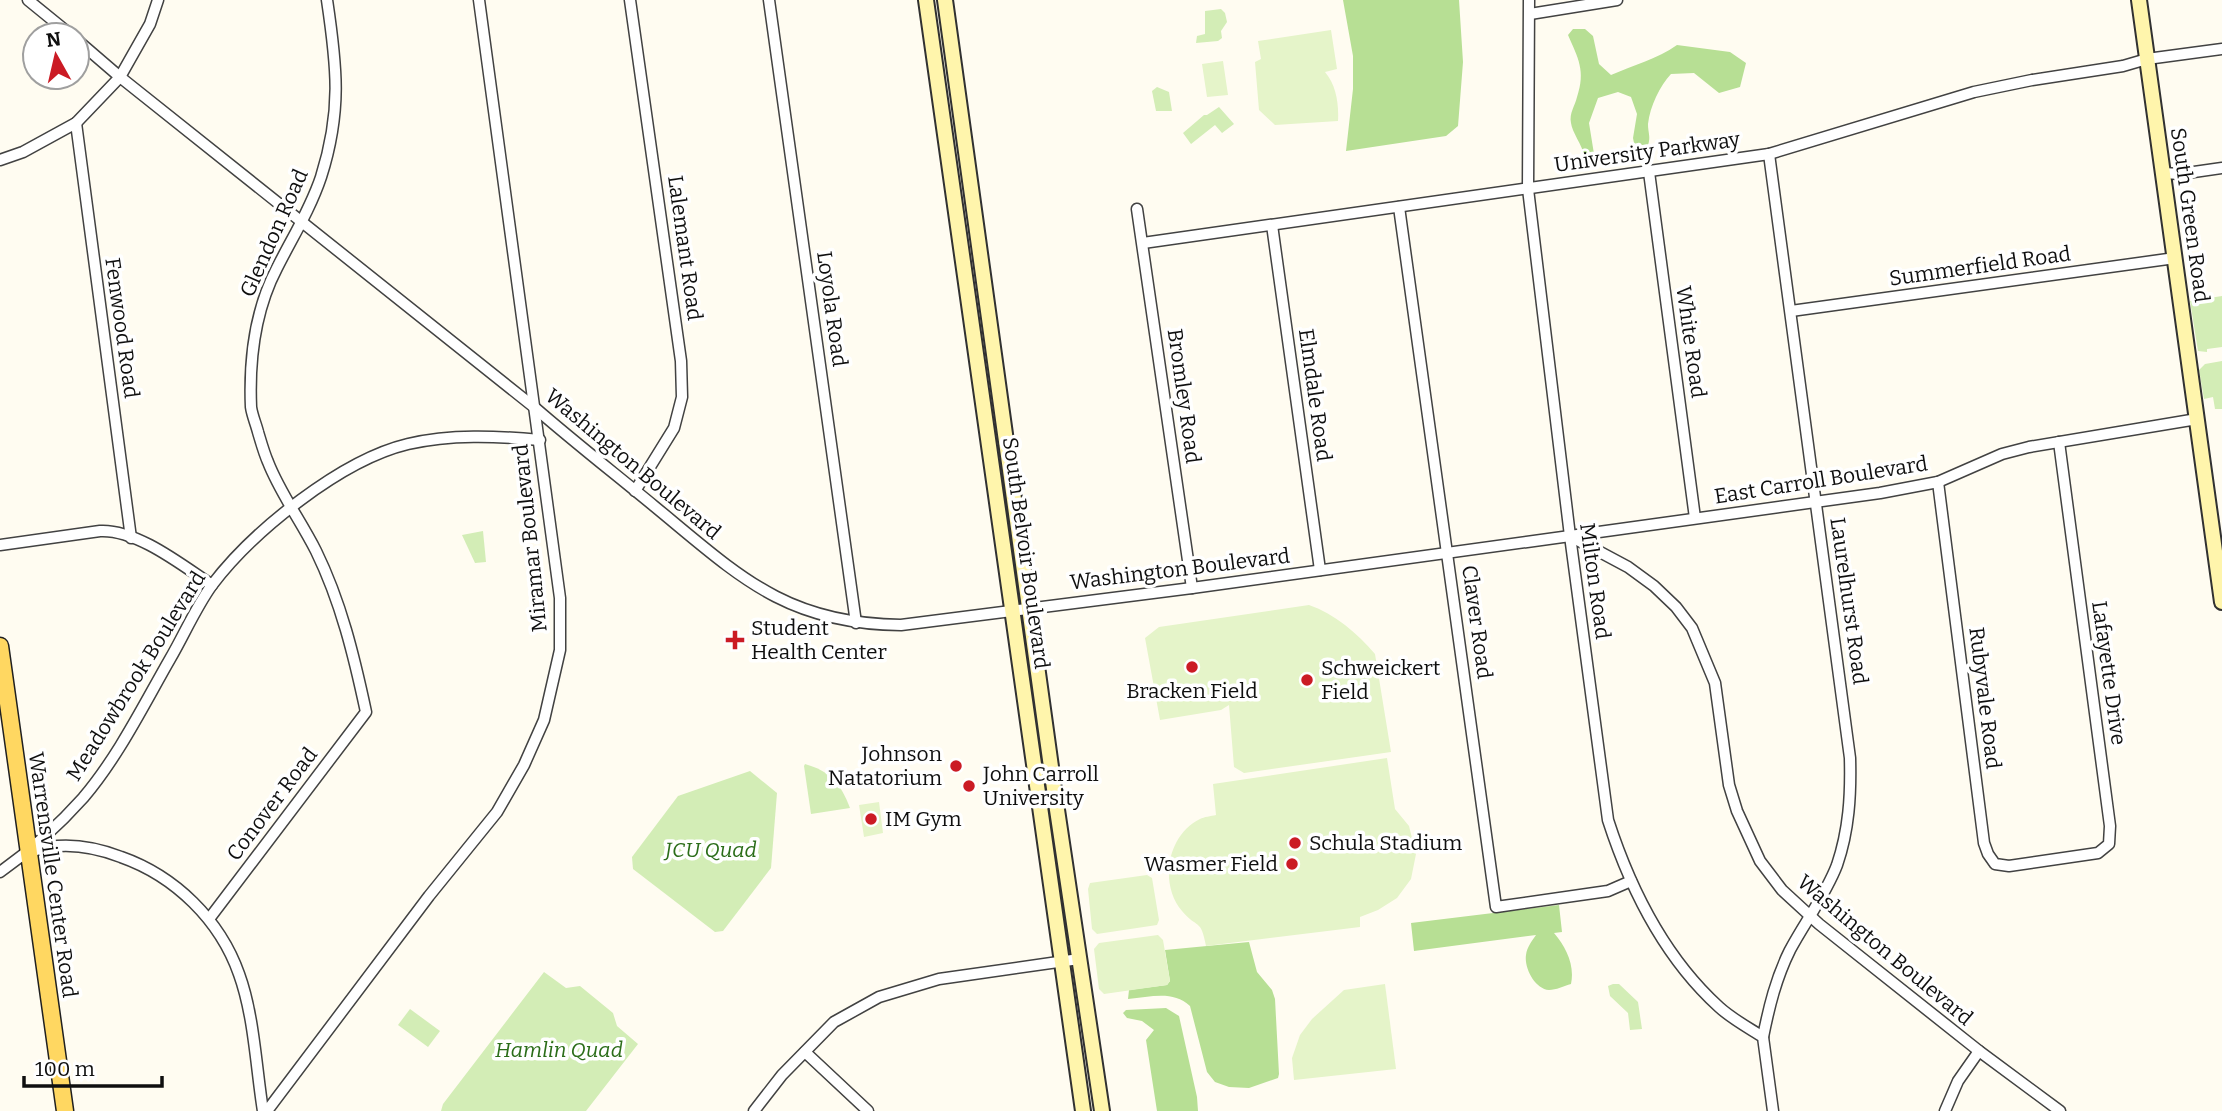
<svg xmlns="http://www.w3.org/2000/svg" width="2222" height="1111" font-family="Bitter,serif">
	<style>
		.green { fill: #d3edb6 }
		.forest { fill: #b7df94 }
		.pitch { fill: #e5f4c9 }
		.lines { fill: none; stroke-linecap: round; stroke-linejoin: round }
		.street-casing { stroke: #424242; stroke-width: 13 }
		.secondary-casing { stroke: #313131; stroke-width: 18 }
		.primary-casing { stroke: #202020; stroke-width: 19 }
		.street { stroke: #fff; stroke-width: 10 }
		.secondary { stroke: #fff5ac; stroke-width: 14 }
		.primary { stroke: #ffd761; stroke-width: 16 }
		.poi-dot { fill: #cb1b24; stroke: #fff; stroke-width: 2.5 }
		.labels { text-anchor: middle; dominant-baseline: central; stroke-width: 7; stroke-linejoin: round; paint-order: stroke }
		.street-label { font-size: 21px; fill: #0f0f0f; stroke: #fff }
		.poi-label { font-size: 21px; fill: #0f0f0f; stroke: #fff; text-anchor: start }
		.park-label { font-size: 21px; font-style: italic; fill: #2b6d19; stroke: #fff }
	</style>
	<rect width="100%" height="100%" fill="#fffcf1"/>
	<g class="green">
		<path d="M1221,9L1225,13L1227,22L1221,31L1222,38L1218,41L1196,43L1197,36L1205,34V11Z"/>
		<path d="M1157,87L1169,92L1172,111H1156L1152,91Z"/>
		<path d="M1219,107L1234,124L1222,133L1215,125L1191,144L1183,133L1204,115H1207Z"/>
		<path d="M2222,296V347L2207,349V352L2198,351L2190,301Z"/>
		<path d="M2222,361V409H2215L2213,397L2204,399L2199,370L2205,364Z"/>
		<path d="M483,531L486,562L475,563L462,535Z"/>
		<path d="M805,764C830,771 841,784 850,808L811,814L804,766Z"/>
		<path d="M750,771L777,793L771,868L723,931L715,932L633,869L632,857L678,796Z"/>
		<path d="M544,972L566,988L580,986L613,1013L617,1026L638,1044L586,1111H441L443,1104Z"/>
		<path d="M1613,984H1619L1638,1002L1642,1029L1630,1030L1628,1013L1610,996L1608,986Z"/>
		<path d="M410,1009L440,1031L428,1047L398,1025Z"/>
	</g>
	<g class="forest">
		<path d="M1343,0H1459L1463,62L1458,126L1446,136L1346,151L1353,89V56Z"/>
		<path d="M1573,29H1585L1593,36L1599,64L1611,75C1634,65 1657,59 1677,45L1730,52L1746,63L1740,87L1719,93L1694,73L1671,74C1660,86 1650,106 1648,124C1648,133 1651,137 1648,145L1635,148L1633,138L1637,114L1631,97L1618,92L1598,98L1589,123L1594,154L1589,160L1585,157C1582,145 1572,132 1571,123C1569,113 1575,106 1577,97C1586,71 1578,58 1568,35Z"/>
		<path d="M1559,905L1562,932L1554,933C1566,947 1575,965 1571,984C1564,986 1556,990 1549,990C1535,989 1524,968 1526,955C1527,947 1532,941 1536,935L1414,951L1411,923Z"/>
		<path d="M1249,942L1257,972L1272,990L1275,999L1279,1074L1278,1078L1249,1088L1229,1087L1215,1082L1207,1072L1190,1006C1173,990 1151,997 1128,999L1129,990L1167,985L1170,981L1165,950Z"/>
		<path d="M1166,1008L1179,1016L1197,1097L1198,1111H1157L1146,1040L1154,1030L1142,1021L1127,1018L1123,1013L1126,1010Z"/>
	</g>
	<g class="pitch">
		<path d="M1331,30L1337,69L1325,72C1336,85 1339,103 1338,121L1275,125L1259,110L1255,62L1261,59L1258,41Z"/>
		<path d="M1223,61L1228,95L1207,97L1202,64Z"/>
		<path d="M1309,605C1335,614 1357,633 1375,654L1391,752L1244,773L1234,767L1229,705L1221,710L1160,720L1145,638L1159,627Z"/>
		<path d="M1387,758L1395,809L1409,826L1416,854L1411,879L1397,898L1378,910L1360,917V927L1206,946C1201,918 1197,929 1182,911C1159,884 1167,835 1200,819C1204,817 1211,816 1216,815L1213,784Z"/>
		<path d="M879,802L883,833L864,837L859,805Z"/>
		<path d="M1147,875L1152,878L1159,920L1157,925L1097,934L1092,929L1088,889L1090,883Z"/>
		<path d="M1158,935L1163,940L1170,981L1167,985L1104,994L1099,989L1094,949L1099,943Z"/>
		<path d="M1385,984L1396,1069L1294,1080L1292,1058L1300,1035L1312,1019L1344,990Z"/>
	</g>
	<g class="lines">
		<defs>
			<g id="street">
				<path d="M28,0L71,35"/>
				<path d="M630,0L681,361L682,397L674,428L635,491"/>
				<path d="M769,0L856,623"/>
				<path d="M1529,0L1528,189L1570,536L1608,820C1630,888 1665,958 1719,1007C1732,1019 1749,1028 1763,1037L1773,1111"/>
				<path d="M1530,14L1617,0"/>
				<path d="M77,40L120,77L534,407C573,441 614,473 654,506C738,575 785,624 901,625L1192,588L1570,536L1628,567L1654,586L1676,607L1692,628L1715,683L1729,785L1737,811L1760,861L1782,890L1819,924L1979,1051L2060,1111"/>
				<path d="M76,123L131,538"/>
				<path d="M0,160L23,152L76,123L120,77L150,24L158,0"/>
				<path d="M1649,172L1695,518"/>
				<path d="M2163,173L2180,174L2222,168"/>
				<path d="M1399,207L1496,907L1608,891L1631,881"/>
				<path d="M1137,209L1192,588"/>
				<path d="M1272,225L1320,570"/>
				<path d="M1143,243L1769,154L1974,92L2032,80L2123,66L2147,59L2222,49"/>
				<path d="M1791,311L2175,258"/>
				<path d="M1938,482L1984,843L1988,854L1995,864L2009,866L2098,853L2109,844L2110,826L2059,442"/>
				<path d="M1570,536L1880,493L1938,482L2002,454L2029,447L2197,419"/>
				<path d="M0,545L100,531C137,529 183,566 212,585"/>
				<path d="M33,851C63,841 92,846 121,857C175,876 220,920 239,974C254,1015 256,1067 263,1111"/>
				<path d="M0,872C30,851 58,826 83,798C118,757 143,706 170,659C184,635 196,607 212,585C253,531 341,460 408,444C451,434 496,436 540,440"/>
				<path d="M209,919L366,712C354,656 341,602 316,551C301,521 280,493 268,462C264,453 261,442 258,432C256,424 252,415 251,407C249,359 255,310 277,268C292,238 310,210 321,177C342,111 337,67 327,0"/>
				<path d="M1763,1037C1769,1007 1776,978 1790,950C1805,922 1826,894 1837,865C1849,830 1851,795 1850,758L1769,154"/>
				<path d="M805,1052L868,1111"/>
				<path d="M267,1111L429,896L497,812L524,765L544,720L560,650V598L479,0"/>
				<path d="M754,1111L782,1075L834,1022L879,997L939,979L1079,959"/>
				<path d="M1945,1111L1958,1081L1979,1051"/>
			</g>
			<g id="secondary">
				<path d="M926,0L1083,1111"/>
				<path d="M945,0L1056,803L1102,1111"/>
				<path d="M2139,0L2222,602"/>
			</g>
			<path id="primary" d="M0,646L65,1111"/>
		</defs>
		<use href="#street" class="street-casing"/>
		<use href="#secondary" class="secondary-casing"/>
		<use href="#primary" class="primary-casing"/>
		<use href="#street" class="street"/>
		<use href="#secondary" class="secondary"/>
		<use href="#primary" class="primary"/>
	</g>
	<g class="poi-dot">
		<path d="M731.5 629.5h7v7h7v7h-7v7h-7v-7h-7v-7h7z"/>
		<circle cx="1192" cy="667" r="7"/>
		<circle cx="1307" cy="680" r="7"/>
		<circle cx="956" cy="766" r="7"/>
		<circle cx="969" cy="786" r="7"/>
		<circle cx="871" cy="819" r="7"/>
		<circle cx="1295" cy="843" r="7"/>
		<circle cx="1292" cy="864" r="7"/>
	</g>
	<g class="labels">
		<g class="street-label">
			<text transform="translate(1647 152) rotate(-8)">University Parkway</text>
			<text transform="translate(2190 215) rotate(82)">South Green Road</text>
			<text transform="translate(274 233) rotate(-66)">Glendon Road</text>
			<text transform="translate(685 248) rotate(82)">Lalemant Road</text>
			<text transform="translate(1980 266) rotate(-8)">Summerfield Road</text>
			<text transform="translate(832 309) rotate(82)">Loyola Road</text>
			<text transform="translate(122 328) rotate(82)">Fenwood Road</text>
			<text transform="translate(1691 342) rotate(82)">White Road</text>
			<text transform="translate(1315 395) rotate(82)">Elmdale Road</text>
			<text transform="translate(1184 396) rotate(82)">Bromley Road</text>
			<text transform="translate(633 464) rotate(40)">Washington Boulevard</text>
			<text transform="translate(1821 480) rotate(-9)">East Carroll Boulevard</text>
			<text transform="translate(530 538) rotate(-96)">Miramar Boulevard</text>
			<text transform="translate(1026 553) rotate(82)">South Belvoir Boulevard</text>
			<text transform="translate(1180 569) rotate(-7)">Washington Boulevard</text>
			<text transform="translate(1595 581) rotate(82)">Milton Road</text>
			<text transform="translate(1849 601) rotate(82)">Laurelhurst Road</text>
			<text transform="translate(1477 622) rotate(82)">Claver Road</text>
			<text transform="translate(2109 673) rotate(82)">Lafayette Drive</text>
			<text transform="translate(136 676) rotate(-58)">Meadowbrook Boulevard</text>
			<text transform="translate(1985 698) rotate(83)">Rubyvale Road</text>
			<text transform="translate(272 804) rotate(-53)">Conover Road</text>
			<text transform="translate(53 875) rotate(82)">Warrensville Center Road</text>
			<text transform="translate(1885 950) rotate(40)">Washington Boulevard</text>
		</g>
		<g class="poi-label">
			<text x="751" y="628">Student<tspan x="751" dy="24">Health Center</tspan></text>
			<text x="1321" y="668">Schweickert<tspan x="1321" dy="24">Field</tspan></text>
			<text x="1192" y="691" text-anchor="middle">Bracken Field</text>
			<text x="942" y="754" text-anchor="end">Johnson<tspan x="942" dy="24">Natatorium</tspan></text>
			<text x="983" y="774">John Carroll<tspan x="983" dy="24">University</tspan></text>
			<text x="885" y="819">IM Gym</text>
			<text x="1309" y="843">Schula Stadium</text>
			<text x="1278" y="864" text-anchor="end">Wasmer Field</text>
		</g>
		<g class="park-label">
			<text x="711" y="850">JCU Quad</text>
			<text x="559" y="1050">Hamlin Quad</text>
		</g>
	</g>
	<g transform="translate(56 56) rotate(352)"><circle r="33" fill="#ffffff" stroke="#9f9f9f" stroke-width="2"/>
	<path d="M0-5L12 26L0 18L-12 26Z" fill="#cb1b24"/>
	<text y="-10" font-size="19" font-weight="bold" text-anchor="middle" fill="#0f0f0f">N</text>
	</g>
	<path d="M24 1076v10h138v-10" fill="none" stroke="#0f0f0f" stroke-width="3.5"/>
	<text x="35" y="1076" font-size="21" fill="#0f0f0f" stroke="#ffffff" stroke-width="5" paint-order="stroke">100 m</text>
</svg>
